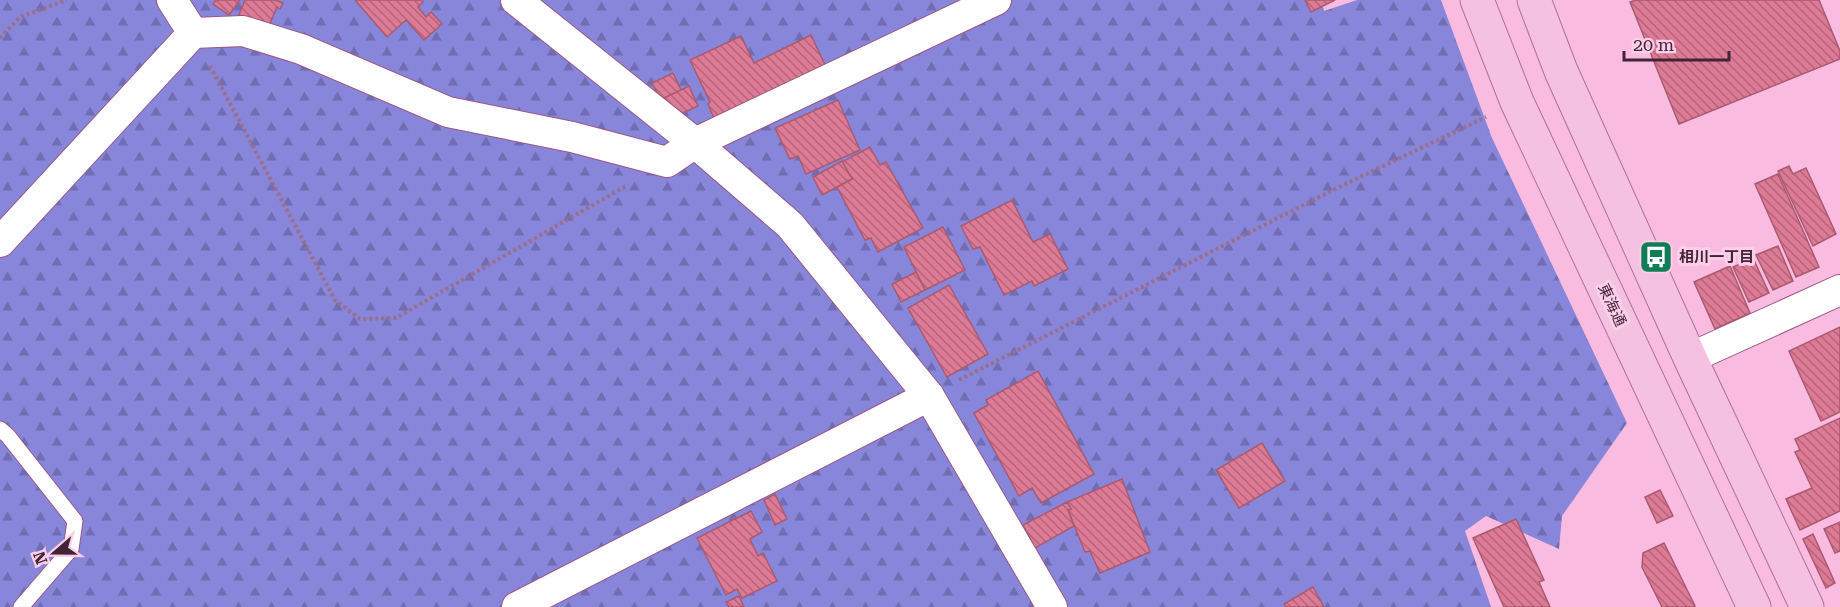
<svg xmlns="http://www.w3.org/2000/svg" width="1840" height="607" font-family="'Roboto Serif','Noto Sans JP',serif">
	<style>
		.forest { fill: url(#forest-firs) }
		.building { fill: url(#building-back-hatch); stroke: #a95a70; stroke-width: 1.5 }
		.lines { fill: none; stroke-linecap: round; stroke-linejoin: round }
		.lane-casing { stroke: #9c5682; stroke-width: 17 }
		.street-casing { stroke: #9c5682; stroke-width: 32 }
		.primary-casing { stroke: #b07097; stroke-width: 35 }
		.path { stroke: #9b6e8a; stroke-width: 4; stroke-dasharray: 3 3; stroke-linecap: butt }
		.lane { stroke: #fff; stroke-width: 15 }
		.street { stroke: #fff; stroke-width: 30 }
		.primary { stroke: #f4c2e0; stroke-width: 33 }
		.labels { text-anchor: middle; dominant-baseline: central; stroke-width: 6; stroke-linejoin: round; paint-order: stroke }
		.poi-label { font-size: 15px; font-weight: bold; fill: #422437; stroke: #fdcee9; text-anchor: start }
		.street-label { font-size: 15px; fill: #422437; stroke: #fdcee9 }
	</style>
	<defs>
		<pattern id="forest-firs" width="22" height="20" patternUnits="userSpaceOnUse" patternTransform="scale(1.5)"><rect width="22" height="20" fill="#8786db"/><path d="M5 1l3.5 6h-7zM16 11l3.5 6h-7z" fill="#706db2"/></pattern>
		<pattern id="building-back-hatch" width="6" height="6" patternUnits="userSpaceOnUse" patternTransform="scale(1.5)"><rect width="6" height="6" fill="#dd7a96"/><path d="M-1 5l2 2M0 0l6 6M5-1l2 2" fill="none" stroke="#b5647b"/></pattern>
	</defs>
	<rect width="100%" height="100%" fill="#f9bbe0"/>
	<path class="forest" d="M0,0H1321L1324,11L1357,0H1441L1492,138L1627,423L1562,516L1559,549L1486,516L1465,531L1491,607H0Z"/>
	<g class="building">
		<path d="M216,0H240L229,15L213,4Z"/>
		<path d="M245,0H275L283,3L280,9L277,7L268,28L238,17Z"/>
		<path d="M355,0H421L423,2L418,7L426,17L431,12L442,24L424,40L406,20L387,37Z"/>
		<path d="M1305,0H1335L1311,12Z"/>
		<path d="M1636,0H1819L1840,51V59L1679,124L1630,2Z"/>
		<path d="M811,35L825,65L714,118L708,104L710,102L690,60L741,36L754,63Z"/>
		<path d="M673,73L681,90L661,100L652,83Z"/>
		<path d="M689,86L698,106L683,113L662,99Z"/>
		<path d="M838,100L860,150L806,174L798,156L790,159L775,128Z"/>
		<path d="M870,147L880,165L886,162L923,228L878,252L871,238L865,240L837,187L852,179L842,162Z"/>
		<path d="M842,161L852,179L822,195L813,177Z"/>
		<path d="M1789,166L1793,174L1806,168L1836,234L1813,246L1778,171Z"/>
		<path d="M1778,174L1819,267L1796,277L1755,184Z"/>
		<path d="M1012,200L1033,242L1050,234L1068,269L1034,286L1032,281L1004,295L980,247L973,249L961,226Z"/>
		<path d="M943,227L965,270L925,290L904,247Z"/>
		<path d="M1778,246L1793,281L1773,290L1756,255Z"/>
		<path d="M1753,258L1769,293L1749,302L1733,267Z"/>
		<path d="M1730,266L1750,313L1715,329L1694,282Z"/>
		<path d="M916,272L925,290L901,302L892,284Z"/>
		<path d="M949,285L988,354L947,377L908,308Z"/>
		<path d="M1840,327V412L1821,421L1789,351Z"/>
		<path d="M1038,371L1094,474L1041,503L1032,488L1019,496L974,413L988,405L986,400Z"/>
		<path d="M1840,418V511L1800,530L1786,499L1812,488L1795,452L1800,450L1795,439Z"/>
		<path d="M1262,443L1285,481L1239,508L1216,470Z"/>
		<path d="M1122,479L1150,552L1100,573L1090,551L1085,552L1068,510L1071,509L1067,502Z"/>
		<path d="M1660,490L1673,516L1657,523L1645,497Z"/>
		<path d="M775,494L787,519L775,525L764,500Z"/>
		<path d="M1067,502L1071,509L1068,510L1074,526L1035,548L1023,525Z"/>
		<path d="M751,511L762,532L750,539L758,556L763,553L777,581L742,598L737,589L726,595L697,538Z"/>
		<path d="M1516,519L1544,580L1539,582L1550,607H1504L1473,538Z"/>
		<path d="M1840,522V551L1835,553L1824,529Z"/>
		<path d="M1813,534L1835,583L1826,588L1803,539Z"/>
		<path d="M1664,543L1695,606L1693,607H1662L1642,567L1643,553Z"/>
		<path d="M1313,587L1324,607H1286L1284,604Z"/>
		<path d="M739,596L744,607H729L726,602Z"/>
	</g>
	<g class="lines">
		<defs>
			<path id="lane" d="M0,429L8,436L75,521L71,549L21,607"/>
			<g id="street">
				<path d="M172,0L193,33L243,31L301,49L448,112L572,137L667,162L695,143L996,0"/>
				<path d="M516,0L695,143L790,225L929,396L1052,607"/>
				<path d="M0,242L193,33"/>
				<path d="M1690,358L1840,290"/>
				<path d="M517,607L929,396"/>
			</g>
			<g id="primary">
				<path d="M1477,0L1517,102L1754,607"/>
				<path d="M1534,0L1561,71L1690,358L1807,607"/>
			</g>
		</defs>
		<use href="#lane" class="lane-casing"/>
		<use href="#street" class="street-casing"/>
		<use href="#primary" class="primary-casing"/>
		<g class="path">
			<path d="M0,38L20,17L67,0"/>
			<path d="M210,66L335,300L360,319L396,318L626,186"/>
			<path d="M959,380L1331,191L1486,117"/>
		</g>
		<use href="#lane" class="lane"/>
		<use href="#street" class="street"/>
		<use href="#primary" class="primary"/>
	</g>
	<defs>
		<symbol id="bus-square" viewBox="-11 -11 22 22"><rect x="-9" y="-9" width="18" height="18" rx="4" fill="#127c57" stroke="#fdcee9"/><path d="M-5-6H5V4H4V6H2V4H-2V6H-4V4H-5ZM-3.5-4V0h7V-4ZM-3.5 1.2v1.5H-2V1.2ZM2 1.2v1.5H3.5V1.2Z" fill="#fff"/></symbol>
	</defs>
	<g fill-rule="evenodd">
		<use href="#bus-square" x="1637" y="238" width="38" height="38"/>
	</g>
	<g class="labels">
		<g class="poi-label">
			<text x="1679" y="257">相川一丁目</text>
		</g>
		<g class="street-label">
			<text transform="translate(1612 305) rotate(65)">東海通</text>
		</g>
	</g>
	<g transform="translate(54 553) rotate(250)" stroke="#fdcee9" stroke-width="4.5" paint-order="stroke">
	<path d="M0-4.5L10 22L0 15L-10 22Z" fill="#422437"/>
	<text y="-9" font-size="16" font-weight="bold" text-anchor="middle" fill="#422437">N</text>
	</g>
	<path d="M1624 51v9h105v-9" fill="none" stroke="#422437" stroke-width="3"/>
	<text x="1633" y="51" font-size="18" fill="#422437" stroke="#fdcee9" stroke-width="4.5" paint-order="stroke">20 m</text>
</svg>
